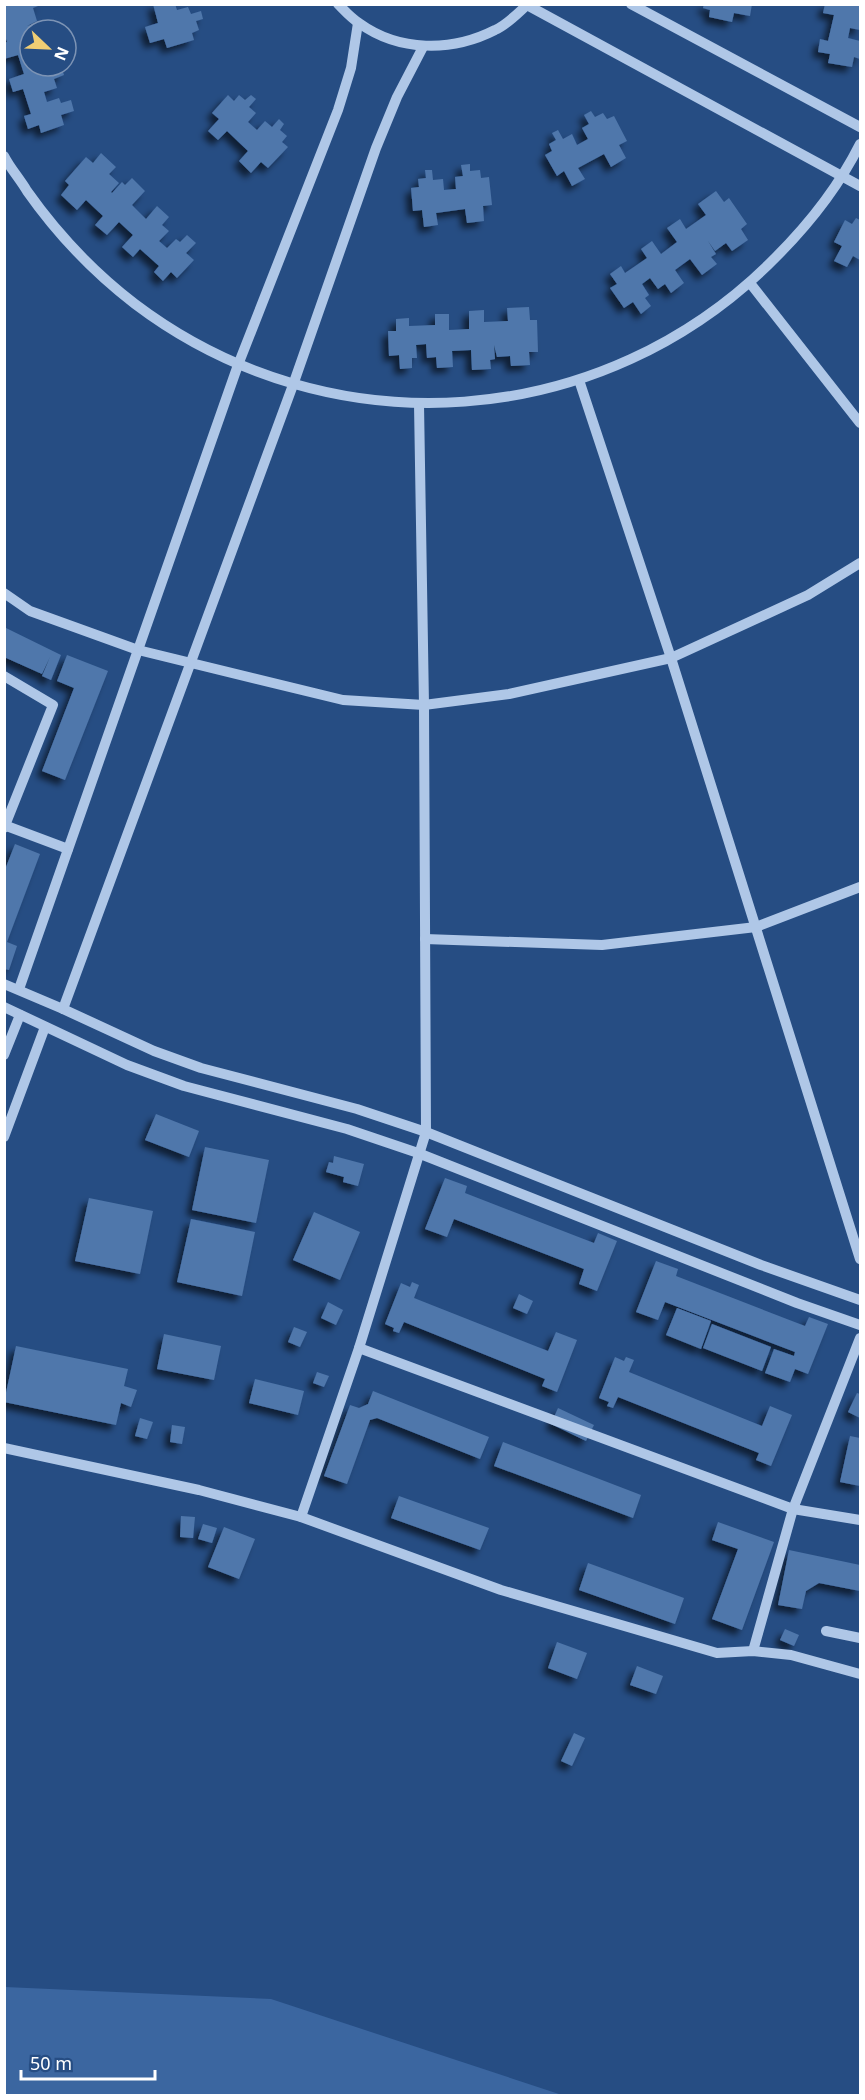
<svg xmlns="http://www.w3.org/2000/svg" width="865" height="2100" font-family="'Noto Sans',sans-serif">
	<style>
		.green { fill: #3b66a0 }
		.building { fill: #4f77ab; filter: url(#shadow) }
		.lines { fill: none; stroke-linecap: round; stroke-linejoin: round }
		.minor { stroke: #afc7e7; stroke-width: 10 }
	</style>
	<defs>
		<filter id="shadow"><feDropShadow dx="-5.5" dy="5.5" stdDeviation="3" flood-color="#0009"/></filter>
	</defs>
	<rect width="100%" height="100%" fill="#264d83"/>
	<path class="green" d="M5,1987L271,1999L562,2095H5Z"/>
	<g class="building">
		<path d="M4,4H43L33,8L37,21L27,26L40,22L42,27L51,23L53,30H30V66H61L64,75L54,79L57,88L44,92L47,102L59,98L61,103L71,100L74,111L61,115L64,125L41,133L39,125L28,129L24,116L31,114L23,89L13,92L9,79L24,74L18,55L4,59V43L7,42L4,33Z"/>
		<path d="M153,4H175L177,10L188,7L191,14L201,11L203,19L196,21L199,30L192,33L194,40L167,48L164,39L150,43L145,27L158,23Z"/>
		<path d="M704,4H752L750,16L734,13L732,22L709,17L710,10L703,8Z"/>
		<path d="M825,4H860V30L850,28L848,38L860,41V59L854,57L852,67L828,63L830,54L818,52L820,39L828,41L834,15L823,13Z"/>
		<path d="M228,95L234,101L239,95L245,100L251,95L256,99L249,107L256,113L248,122L257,130L265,121L272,127L279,119L284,124L280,130L287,136L282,142L288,147L268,168L261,162L251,173L239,161L248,151L227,131L218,140L208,131L219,119L212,113Z"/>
		<path d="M591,111L595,117L603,113L607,119L614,116L627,141L619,145L626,158L611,167L604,154L578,168L585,179L572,186L564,171L557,176L545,155L552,151L549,144L556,140L552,133L558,130L563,139L572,134L577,145L588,139L582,128L589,124L584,115Z"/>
		<path d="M101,153L116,167L109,174L119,183L111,192L112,193L122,182L125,185L132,178L145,191L132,205L146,219L157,206L169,217L162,225L169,231L159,241L167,248L176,239L180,242L187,235L196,243L186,253L194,260L177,278L171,272L163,281L154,272L159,266L140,249L133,257L122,247L133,235L119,222L107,235L95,225L103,216L86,200L77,210L61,195L69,185L65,181L86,157L93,163Z"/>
		<path d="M470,164V171L480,170L481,178L489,177L492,205L483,206L484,221L467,223L465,209L436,213L438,225L424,227L422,210L413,211L411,188L419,187L418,179L426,178L425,170H432L433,180L443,179L444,190L456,189L455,177L463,176L461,165Z"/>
		<path d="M716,191L724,202L729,198L747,224L741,229L748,240L732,251L726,243L715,251L708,241L716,254L711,257L717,264L702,275L690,259L675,270L684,283L671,293L665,284L658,289L650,278L642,284L649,295L645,298L651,306L641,314L633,302L624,308L610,288L617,284L610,274L621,266L625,273L647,258L641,249L652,241L661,254L677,242L667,228L680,219L686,229L706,215L698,204Z"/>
		<path d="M856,218L860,220V260L853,256L847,267L834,261L842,246L834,242L845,220L852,224Z"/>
		<path d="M529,307L530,320H537L538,352H529L530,365L511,366L510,356L497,357L494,345L495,359L490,360L491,369L472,370L471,350L452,351L453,367L437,368L436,357L427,358L426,344L416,345L417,358H412V368L400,369L399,355L389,356L388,331H396V319L409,318V326L435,325V314H449V330L469,329V311L484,310V322L508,321L507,308Z"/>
		<path d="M6,628L61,655L51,680L42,676L50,657L42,674L4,657Z"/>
		<path d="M67,655L108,671L65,780L42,771L74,688L57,681Z"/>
		<path d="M15,844L40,854L7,942L17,946L9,970L4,969V872Z"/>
		<path d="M156,1114L199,1131L189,1157L145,1140Z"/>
		<path d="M205,1147L269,1160L256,1223L192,1210Z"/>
		<path d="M334,1156L364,1164L358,1186L343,1182L344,1177L326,1172L329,1162L333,1163Z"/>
		<path d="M445,1178L467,1186L465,1193L594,1243L598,1233L617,1241L597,1291L579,1284L584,1269L454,1219L447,1237L425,1229Z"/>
		<path d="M89,1198L153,1211L140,1274L75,1261Z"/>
		<path d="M314,1212L360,1232L340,1280L293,1260Z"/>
		<path d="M191,1219L255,1232L242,1296L177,1282Z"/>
		<path d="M656,1261L678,1269L676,1276L805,1326L809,1317L828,1324L808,1374L795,1369L790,1382L765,1373L774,1349L794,1356L795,1352L665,1302L658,1320L636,1312Z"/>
		<path d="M412,1282L419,1285L414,1298L548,1351L556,1332L577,1340L557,1392L542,1386L545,1379L404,1322L399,1333L393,1331L394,1328L385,1324L401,1283L410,1287Z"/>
		<path d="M519,1294L533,1301L527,1314L513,1308Z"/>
		<path d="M328,1302L343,1310L336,1325L321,1318Z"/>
		<path d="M677,1308L711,1321L701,1349L666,1335Z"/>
		<path d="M712,1324L771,1347L762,1371L703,1348Z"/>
		<path d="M294,1327L307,1332L300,1347L288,1342Z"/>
		<path d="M164,1334L221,1346L214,1380L157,1369Z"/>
		<path d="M16,1346L128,1369L124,1386L137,1390L131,1407L121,1403L116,1425L4,1402Z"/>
		<path d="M615,1357L624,1361L626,1357L634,1360L629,1372L762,1426L770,1406L792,1415L771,1466L756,1460L759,1453L618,1397L613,1408L607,1406L609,1402L599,1398Z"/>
		<path d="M317,1372L329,1376L324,1387L313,1383Z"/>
		<path d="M255,1379L304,1391L298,1415L249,1403Z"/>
		<path d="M373,1391L489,1437L480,1459L377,1418L370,1420L347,1484L324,1476L350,1405L359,1408L368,1404Z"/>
		<path d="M857,1393L860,1394V1418L848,1412Z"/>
		<path d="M558,1408L594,1425L586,1441L551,1424Z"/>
		<path d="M140,1418L153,1422L147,1439L135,1436Z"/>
		<path d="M172,1425L185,1427L182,1444L170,1442Z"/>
		<path d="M850,1436L860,1438V1486L840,1482Z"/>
		<path d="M503,1442L641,1495L633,1518L494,1466Z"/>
		<path d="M399,1496L489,1528L480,1550L391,1518Z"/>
		<path d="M181,1516L195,1517L193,1538L180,1537Z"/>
		<path d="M718,1522L774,1542L742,1630L712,1619L738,1549L712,1540Z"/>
		<path d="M203,1524L217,1528L212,1543L198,1539Z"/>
		<path d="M224,1527L255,1539L239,1579L208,1567Z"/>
		<path d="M789,1550L860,1565V1591L819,1583L806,1591L802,1609L778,1605Z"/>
		<path d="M588,1563L684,1598L675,1624L579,1590Z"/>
		<path d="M785,1629L799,1635L794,1646L780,1640Z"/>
		<path d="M557,1642L587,1653L577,1679L548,1668Z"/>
		<path d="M637,1666L663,1676L656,1694L630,1685Z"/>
		<path d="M574,1733L585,1738L572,1766L561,1761Z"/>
	</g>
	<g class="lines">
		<g class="minor">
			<path d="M338,4C345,11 351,18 359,23C399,52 452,52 495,30C507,25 518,13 528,4"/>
			<path d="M631,4L860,127"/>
			<path d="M527,5L860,186"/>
			<path d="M4,156C10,168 20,179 27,191C58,235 92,271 135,304C331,452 604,432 776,257C809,224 839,186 860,144"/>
			<path d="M750,283L860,423"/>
			<path d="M579,380L671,658L860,1259"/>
			<path d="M4,593L30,611L138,650L343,700L424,705L509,694L671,658L808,595L860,563"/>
			<path d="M4,676L53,705L4,828"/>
			<path d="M4,825L68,849"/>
			<path d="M425,939L602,945L756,927L860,887"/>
			<path d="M4,984L63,1009L154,1051L201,1068L357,1109L426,1132L761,1265L860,1300"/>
			<path d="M19,989L238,365L338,110L351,68L358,23"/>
			<path d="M4,1007L127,1065L184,1086L347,1129L418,1153L797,1303L860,1325"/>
			<path d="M63,1009L293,385L376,148L397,97L423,47"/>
			<path d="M4,1055L20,1015"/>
			<path d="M4,1137L45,1027"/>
			<path d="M359,1348L793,1509L860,1520"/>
			<path d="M4,1448L199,1490L301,1517L501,1590L717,1653L753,1651L791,1655L860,1674"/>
			<path d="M301,1517L359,1348L426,1132L424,705L419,404"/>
			<path d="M826,1631L860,1638"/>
			<path d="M753,1651L793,1509L860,1338"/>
		</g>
	</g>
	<rect width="865" height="2100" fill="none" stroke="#ffffff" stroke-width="12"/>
	<g transform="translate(48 48) rotate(113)"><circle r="28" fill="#264d83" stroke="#7d94b5" stroke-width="1.5"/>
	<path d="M0-4.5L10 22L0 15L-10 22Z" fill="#f0ce74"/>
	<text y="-9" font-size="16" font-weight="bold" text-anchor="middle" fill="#ffffff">N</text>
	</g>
	<path d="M21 2070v9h134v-9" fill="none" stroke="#ffffff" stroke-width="3"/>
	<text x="30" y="2070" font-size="18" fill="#ffffff" stroke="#264d83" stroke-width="4.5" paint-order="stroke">50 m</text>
</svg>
